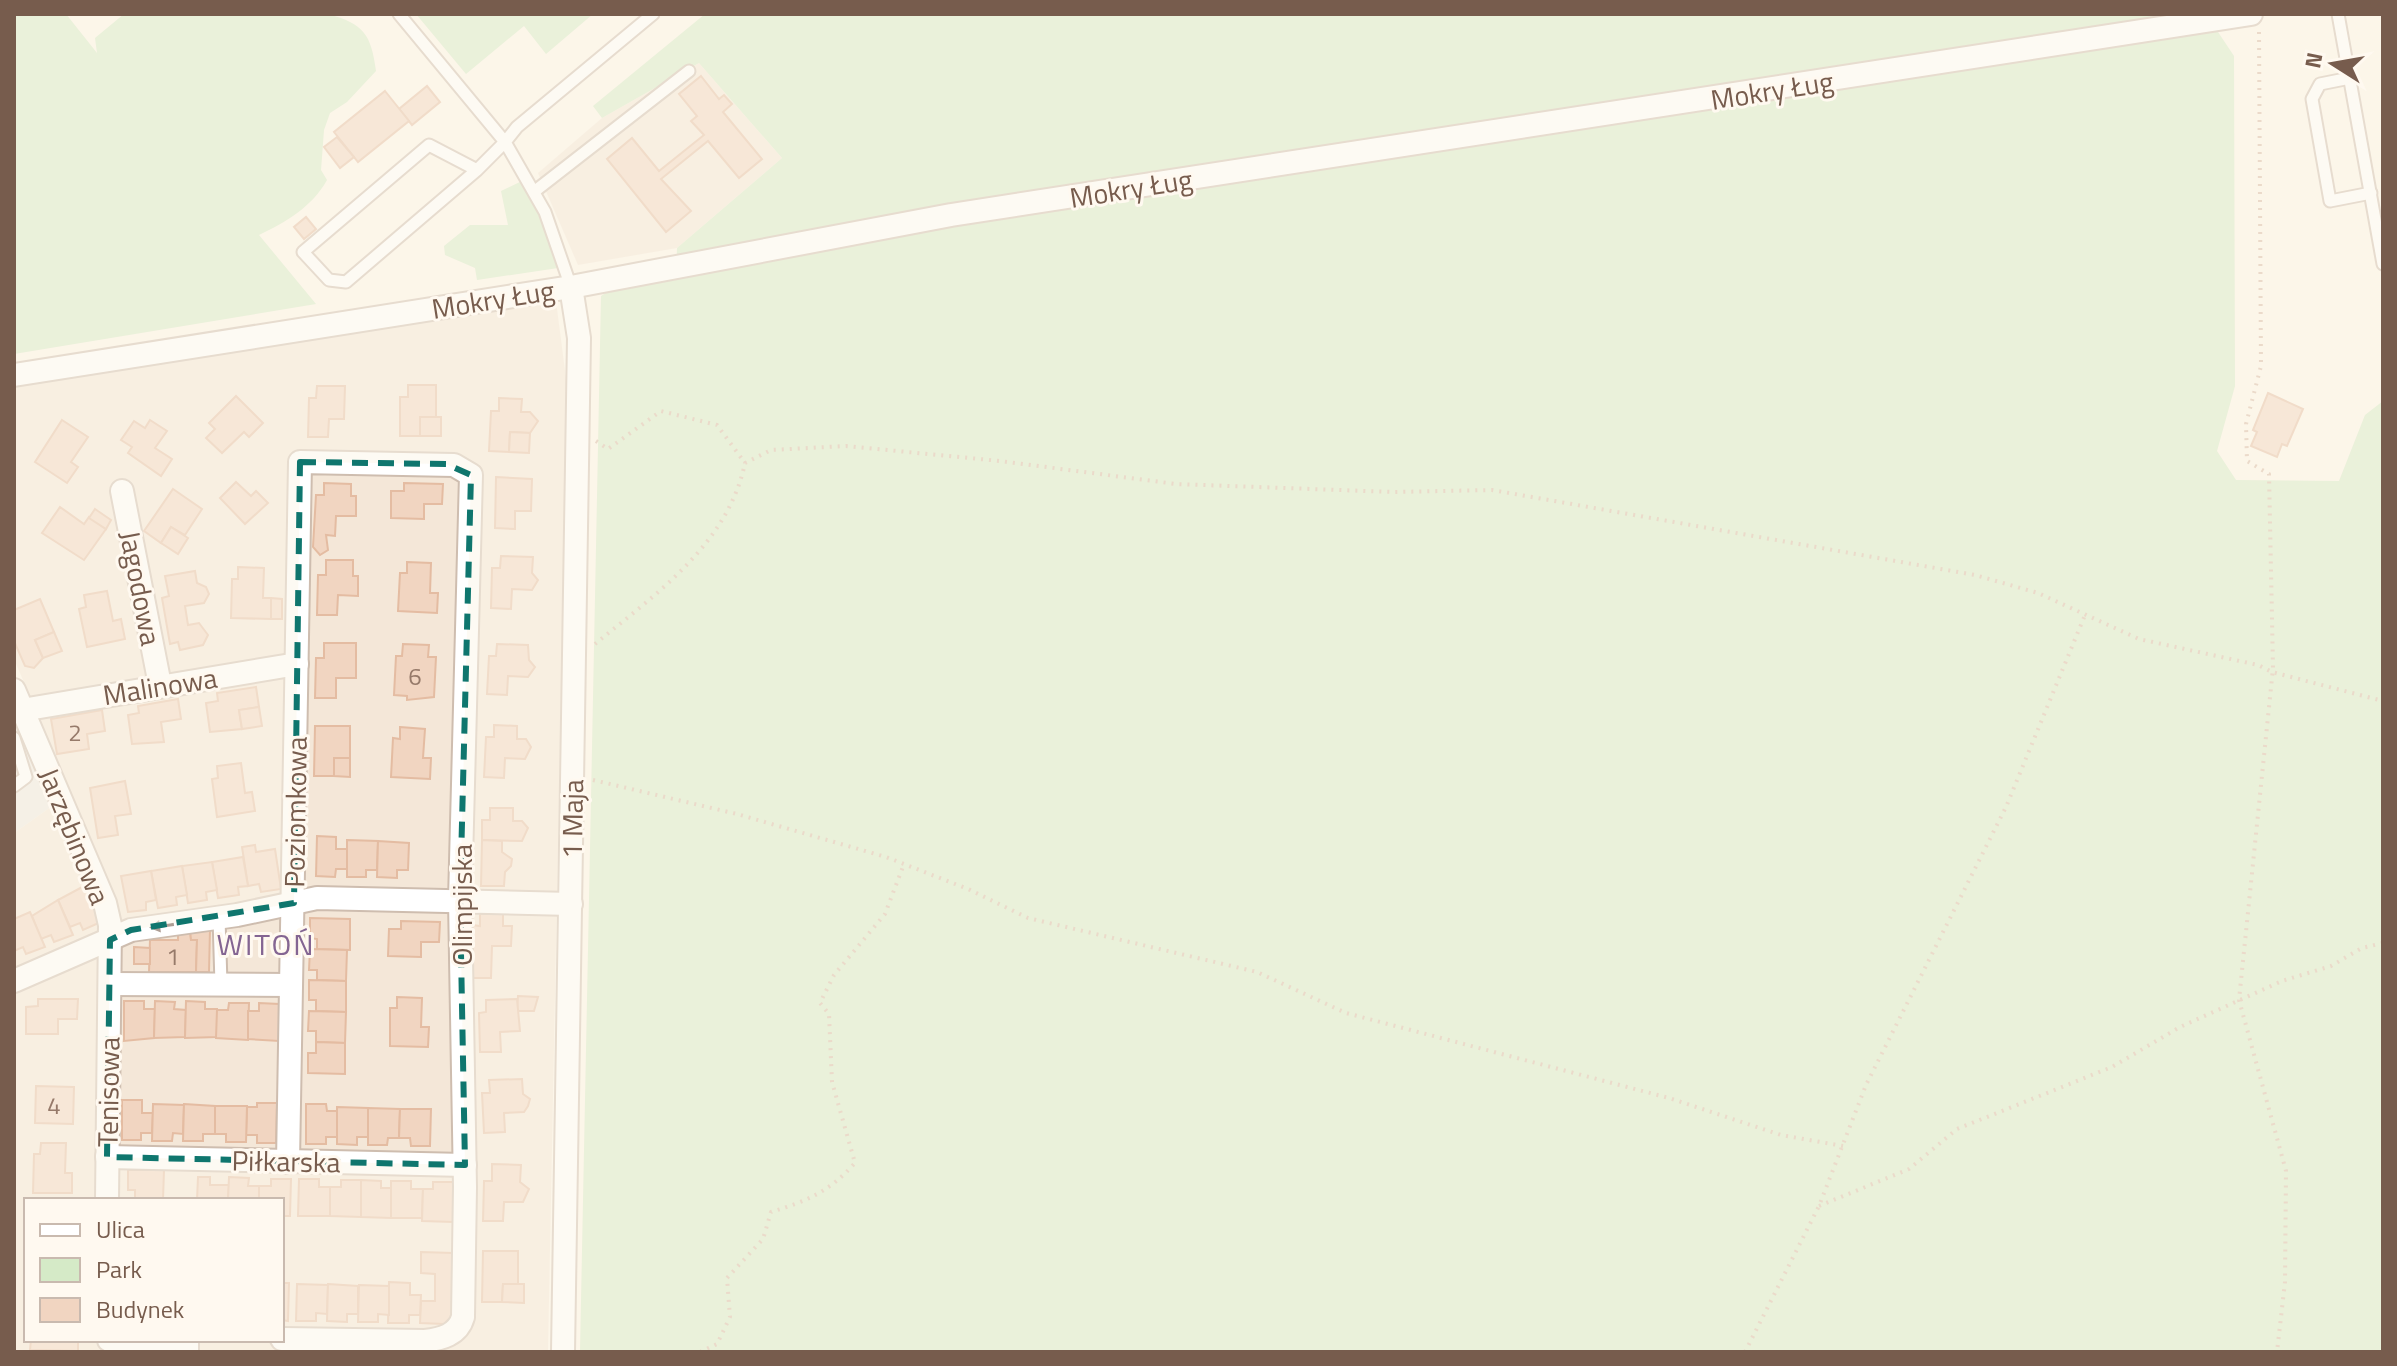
<svg xmlns="http://www.w3.org/2000/svg" width="2397" height="1366" font-family="'Titillium Web',sans-serif">
	<style>
		.residential { fill: #f4e7d8; fill-rule: evenodd }
		.industrial { fill: #ede8e2 }
		.green { fill: #d5eac7 }
		.building { fill: #f1d5c1; stroke: #e4bca2; stroke-width: 2 }
		.lines { fill: none; stroke-linecap: round; stroke-linejoin: round }
		.lane-casing { stroke: #cebdaf; stroke-width: 15 }
		.street-casing { stroke: #cebdaf; stroke-width: 26 }
		.path { stroke: #d7b9a4; stroke-width: 4; stroke-dasharray: 2 6; stroke-linecap: butt }
		.lane { stroke: #fff; stroke-width: 11 }
		.street { stroke: #fff; stroke-width: 22 }
		.oneway { fill: #ad9d94 }
		.marked { fill: none; stroke: #0f766e; stroke-width: 6; stroke-dasharray: 16 10; stroke-linejoin: round }
		.labels { text-anchor: middle; dominant-baseline: central; stroke-width: 6; stroke-linejoin: round; paint-order: stroke }
		.number-label { font-size: 24px; fill: #967a6a }
		.street-label { font-size: 28px; fill: #775c4d; stroke: #fff9f0 }
		.neighbourhood-label { font-size: 30px; letter-spacing: 2px; fill: #846592; stroke: #fff9f0 }
	</style>
	<rect width="100%" height="100%" fill="#fcf5e9"/>
	<g class="residential">
		<path d="M699,63L782,158L677,248L578,265L538,173L602,118Z"/>
		<path d="M556,301L567,386L548,1352H14V833L52,806L69,788L14,659V386L287,344L405,318ZM26,1200H282V1340H26Z"/>
	</g>
	<path class="industrial" d="M14,717L52,806L14,833Z"/>
	<g class="green">
		<path d="M14,14H66L97,53L95,38L124,14H328C364,24 371,34 376,71L347,102L330,113L324,130L321,170L327,180C312,207 286,222 259,235L316,304L14,354Z"/>
		<path d="M416,14H593L546,54L524,26L466,74Z"/>
		<path d="M705,14H2219L2216,29L2234,56L2235,386L2217,451L2236,480L2339,481L2365,415L2383,401V1352H580L601,296L615,287L676,280L677,248L782,158L699,63L602,118L593,106Z"/>
		<path d="M522,181C541,202 554,240 558,268L477,280L475,268L445,255L444,246L470,225H508L501,191Z"/>
	</g>
	<g class="building">
		<path d="M701,76L719,99L724,95L732,104L723,112L762,159L739,178L708,141L661,179L691,211L666,232L607,159L632,138L659,171L704,135L691,121L697,116L679,94Z"/>
		<path d="M427,86L440,102L412,125L399,109Z"/>
		<path d="M385,91L409,121L358,162L334,132Z"/>
		<path d="M337,137L354,157L340,168L324,147Z"/>
		<path d="M306,217L316,229L304,239L294,227Z"/>
		<path d="M408,385H436V417H420V436H400V397H408Z"/>
		<path d="M317,386H345L344,419H329L328,437H308L309,398H316Z"/>
		<path d="M2268,393L2303,409L2287,446L2282,444L2277,457L2251,446L2257,432L2253,430Z"/>
		<path d="M236,396L263,423L249,437L244,432L222,453L206,438L215,429L209,423Z"/>
		<path d="M499,398L522,399L521,412H530L538,421L530,433L510,432L509,452L489,451L491,411H499Z"/>
		<rect x="420" y="417" width="21" height="19"/>
		<path d="M62,420L88,437L71,462L78,467L67,483L35,462Z"/>
		<path d="M150,420L167,431L155,448L172,459L161,476L128,453L132,447L121,440L134,421L145,428Z"/>
		<path d="M510,432L530,433L529,453L509,452Z"/>
		<path d="M496,477L532,479L531,511H515V529L495,528Z"/>
		<path d="M236,482L251,496L256,491L268,503L245,524L220,498Z"/>
		<path d="M324,483L351,484V496H356V516H336L335,536L326,535L328,550L320,555L313,547L316,495H324Z"/>
		<path d="M404,483L443,484L442,504H424V519L391,518V491H404Z"/>
		<path d="M173,489L202,509L185,535L171,527L161,543L144,531Z"/>
		<path d="M60,507L84,524L89,517L106,529L84,560L42,533Z"/>
		<path d="M95,509L111,520L106,529L89,518Z"/>
		<path d="M171,527L188,538L178,554L161,543Z"/>
		<path d="M501,556L533,557L532,573L538,580L532,590L512,589L511,609L491,608L492,568H500Z"/>
		<path d="M326,560H353V576H358V596L338,595L337,615H317L318,575H326Z"/>
		<path d="M407,562L431,563L430,593H438L437,613L398,611L400,573H407Z"/>
		<path d="M238,567L264,568L263,598H271V619L231,618L232,579H238Z"/>
		<path d="M195,571L197,583L206,587L209,594L204,603L185,606L188,625L199,623L208,635L203,645L180,650L178,642L170,644L162,598L169,596L165,576Z"/>
		<path d="M107,591L113,621L121,619L125,639L87,647L79,609L86,607L84,595Z"/>
		<path d="M271,598L282,599V619H271Z"/>
		<path d="M40,599L54,632L35,640L43,658L34,668L25,666L14,641V610Z"/>
		<path d="M54,632L62,651L43,658L35,640Z"/>
		<path d="M324,643H356V678H336V698H315L316,658H324Z"/>
		<path d="M403,644L429,645L428,657H436L434,697L407,700V696L394,695L396,656H402Z"/>
		<path d="M497,644L528,645L529,660L535,667L528,677L508,676L507,695L487,694L489,656H496Z"/>
		<path d="M256,687L259,707L239,710L242,729L210,732L206,703L218,701L217,693Z"/>
		<path d="M178,699L181,719L161,722L164,742L132,744L128,715L139,713L138,706Z"/>
		<path d="M259,707L262,726L242,729L239,710Z"/>
		<path d="M102,710L105,731L87,734L89,749L57,754L51,719Z"/>
		<path d="M494,725L517,726V739H526L531,747L525,759L505,758L504,778L484,777L486,737H494Z"/>
		<path d="M315,726H350V758H334V776H314Z"/>
		<path d="M400,727L425,729L423,758H431L430,779L391,777L393,738L400,739Z"/>
		<path d="M334,758H350V777L334,776Z"/>
		<path d="M241,763L245,793L252,792L255,811L217,817L212,779L218,778L217,766Z"/>
		<path d="M125,781L131,814L115,816L118,835L98,838L90,788Z"/>
		<path d="M490,808H513V821H522L528,828L522,841L482,840V820H490Z"/>
		<path d="M317,836L336,837V849H347V869H336L335,877L316,876Z"/>
		<path d="M347,840L378,841L377,870H366V877H347Z"/>
		<path d="M482,840L502,841V852L512,859L511,866L505,872L504,886H481Z"/>
		<path d="M378,841L409,843L408,870H397V878L377,877Z"/>
		<path d="M255,845L256,852L275,849L281,889L261,892L259,884L248,886L242,847Z"/>
		<path d="M243,857L248,886L238,887L239,895L218,898L212,862Z"/>
		<path d="M212,862L217,890L206,892L207,900L188,903L182,866Z"/>
		<path d="M182,866L187,895L176,897L177,905L158,908L151,871Z"/>
		<path d="M151,871L156,900L146,902V910L128,912L121,876Z"/>
		<path d="M86,885L101,922L83,930L80,923L70,927L58,900Z"/>
		<path d="M58,900L73,935L54,942L51,935L41,939L32,916Z"/>
		<path d="M30,912L45,947L26,954L23,947L14,951V919Z"/>
		<path d="M480,914H503V926H512L511,946H492L491,978H471L472,925L480,926Z"/>
		<path d="M310,918L350,919V950L317,949V939L310,938Z"/>
		<path d="M401,921L440,922L439,942H421V957L388,956L389,929H401Z"/>
		<path d="M178,929H190L191,940H197L196,972H149L150,940H178Z"/>
		<path d="M190,929H210L209,972H196L197,940H191Z"/>
		<path d="M134,947L150,948V964H134Z"/>
		<path d="M310,949L347,950L346,981L317,980V970H309Z"/>
		<path d="M309,980L346,981V1012L316,1011V1000H309Z"/>
		<path d="M518,996L538,997L534,1011H517Z"/>
		<path d="M397,997L422,998L421,1027H429L428,1047L390,1046V1008H397Z"/>
		<path d="M38,999H78L77,1019H58V1034H26V1007L38,1006Z"/>
		<path d="M517,999L520,1031L500,1032L501,1052H480L479,1013L486,1012V1000Z"/>
		<path d="M124,1001H144V1009H155L154,1038L124,1041Z"/>
		<path d="M155,1001L175,1002L174,1009L186,1010L185,1037L154,1038Z"/>
		<path d="M186,1001L205,1002V1009H217V1037L185,1038Z"/>
		<path d="M229,1003H249L248,1040L216,1038L217,1010H228Z"/>
		<path d="M259,1003L279,1004V1041L248,1039V1011H259Z"/>
		<path d="M309,1011L346,1012L345,1043L316,1042V1031H308Z"/>
		<path d="M316,1042L345,1043V1074L308,1073V1053H316Z"/>
		<path d="M522,1079L523,1094L530,1099L528,1106L524,1112L504,1113L505,1132L484,1133L482,1093H490L489,1080Z"/>
		<path d="M36,1086L74,1087L73,1124L35,1123Z"/>
		<path d="M122,1100H142V1113H153L152,1133H141V1140H122Z"/>
		<path d="M257,1103H277L276,1143H257V1135H246L247,1107H257Z"/>
		<path d="M153,1104L184,1105L183,1134L173,1133L172,1141H152Z"/>
		<path d="M184,1104L215,1106V1134H203V1141H183Z"/>
		<path d="M306,1104H326L327,1111H337V1137H326V1144H306Z"/>
		<path d="M215,1106H247L246,1142H226V1134H215Z"/>
		<path d="M337,1107L368,1108V1137H357V1145L337,1144Z"/>
		<path d="M368,1108L400,1109L399,1138H388L387,1145H368Z"/>
		<path d="M400,1109H431L430,1146H411L410,1138H399Z"/>
		<path d="M41,1143H66L65,1173H72V1193H33L34,1154H40Z"/>
		<path d="M492,1164L521,1165L520,1182L529,1189L523,1202H504L503,1221H483L484,1181H492Z"/>
		<path d="M128,1170H164L163,1200H135V1190H128Z"/>
		<path d="M198,1177H210V1185H229L228,1200H197Z"/>
		<path d="M229,1177L249,1178L248,1186H259V1200H228Z"/>
		<path d="M271,1179H291L290,1216H282V1200H259V1186H271Z"/>
		<path d="M299,1179H319V1187H330V1216H298Z"/>
		<path d="M341,1180H361V1217L330,1216V1187H341Z"/>
		<path d="M361,1180L381,1181V1188H391V1218L361,1217Z"/>
		<path d="M391,1181H411V1189H423L422,1218H391Z"/>
		<path d="M433,1182H453V1222L422,1221L423,1189H433Z"/>
		<path d="M483,1251H518V1284H503L502,1302H482Z"/>
		<path d="M421,1252L453,1253L452,1316L444,1324L420,1323L421,1301H435V1274L421,1273Z"/>
		<path d="M389,1282L410,1283V1295H421L420,1315H409V1323H388Z"/>
		<path d="M282,1283H289L288,1321L282,1320Z"/>
		<path d="M297,1284L328,1285L327,1314L316,1313V1321H296Z"/>
		<path d="M328,1284L358,1286V1314H347V1322L327,1321Z"/>
		<path d="M503,1284H524V1303L502,1302Z"/>
		<path d="M359,1285L389,1286V1315L378,1314V1322H358Z"/>
		<path d="M31,1340H78V1351L30,1350Z"/>
	</g>
	<g class="lines">
		<defs>
			<g id="lane">
				<path d="M399,14L505,142L477,170L346,282L329,280L303,252L429,145L477,170"/>
				<path d="M2338,14L2383,264"/>
				<path d="M2350,78L2320,84L2312,99L2330,201L2371,193"/>
				<path d="M535,191L689,71"/>
				<path d="M571,287L545,212L505,142L517,127L653,14"/>
				<path d="M14,738L26,777L14,786"/>
				<path d="M219,918L221,984"/>
			</g>
			<g id="street">
				<path d="M14,375L571,287L951,215L2251,14"/>
				<path d="M122,491L160,685"/>
				<path d="M14,690L105,903L110,925L107,1200"/>
				<path d="M22,710L297,664"/>
				<path d="M14,981L131,930L237,915L317,898L571,904"/>
				<path d="M110,984L291,985"/>
				<path d="M107,1157L465,1165"/>
				<path d="M282,1339L425,1341C441,1339 458,1335 463,1317L465,1187L460,900L471,475L454,465L300,462L288,1162"/>
				<path d="M109,1340C124,1351 154,1344 171,1340"/>
				<path d="M187,1340V1352"/>
				<path d="M563,1352L579,338L571,287"/>
			</g>
		</defs>
		<use href="#lane" class="lane-casing"/>
		<use href="#street" class="street-casing"/>
		<g class="path">
			<path d="M2259,32L2261,366L2246,424L2247,461L2269,474L2273,668L2239,1000L2286,1171L2285,1282L2277,1352"/>
			<path d="M596,441L608,449L661,411L717,425L745,463"/>
			<path d="M595,644C656,594 728,544 745,463L771,450L846,446L1000,461L1176,484L1393,492L1492,490L1975,575L2038,593L2139,639L2258,665L2272,672L2383,701"/>
			<path d="M593,780L737,814L886,857L968,889L1028,918L1257,972L1346,1013L1669,1098L1781,1135L1843,1146"/>
			<path d="M1819,1206L1909,1169L1957,1129L2112,1067L2180,1027L2282,981L2331,966L2362,948L2383,943"/>
			<path d="M700,1352L717,1344L730,1317L727,1278L763,1239L771,1212C807,1201 829,1192 855,1163L832,1082L829,1014L820,1003L834,975L885,914L904,864"/>
			<path d="M1745,1352L1819,1206L1866,1085L2006,807L2085,615"/>
		</g>
		<use href="#lane" class="lane"/>
		<use href="#street" class="street"/>
	</g>
	<defs><path id="oneway-solid" d="M-6-.8H1V-3.2L6.5 0L1 3.2V.8H-6Z" transform="scale(2)"/></defs>
	<use class="oneway" href="#oneway-solid" transform="translate(162 926) rotate(172)"/>
	<path d="M0 0H2397V1366H0ZM300,462L446,464L471,475L460,900L465,1165L107,1157L110,940L131,930L294,903Z" fill="#fcf5e9" fill-opacity=".55" fill-rule="evenodd"/>
	<path class="marked" d="M300,462L446,464L471,475L460,900L465,1165L107,1157L110,940L131,930L294,903Z"/>
	<g class="labels">
		<g class="number-label">
			<text x="415" y="676">6</text>
			<text x="75" y="732">2</text>
			<text x="173" y="956">1</text>
			<text x="54" y="1105">4</text>
		</g>
		<g class="street-label">
			<text transform="translate(1772 90) rotate(-9)">Mokry Ług</text>
			<text transform="translate(1131 188) rotate(-9)">Mokry Ług</text>
			<text transform="translate(493 299) rotate(-9)">Mokry Ług</text>
			<text transform="translate(141 588) rotate(79)">Jagodowa</text>
			<text transform="translate(160 686) rotate(-9)">Malinowa</text>
			<text transform="translate(295 812) rotate(-89)">Poziomkowa</text>
			<text transform="translate(572 819) rotate(-89)">1 Maja</text>
			<text transform="translate(75 836) rotate(68)">Jarzębinowa</text>
			<text transform="translate(461 905) rotate(-90)">Olimpijska</text>
			<text transform="translate(108 1092) rotate(-89)">Tenisowa</text>
			<text transform="translate(286 1161) rotate(1)">Piłkarska</text>
		</g>
		<g class="neighbourhood-label">
			<text x="266" y="944">WITOŃ</text>
		</g>
	</g>
	<rect width="2397" height="1366" fill="none" stroke="#775c4d" stroke-width="32"/>
	<rect x="24" y="1198" width="260" height="144" fill="#fff9f0" stroke="#c9baaf" stroke-width="2"/>
	<rect x="40" y="1224" width="40" height="12" fill="#ffffff" stroke="#c9baaf" stroke-width="2"/>
	<text x="96" y="1238" font-size="24" fill="#775c4d">Ulica</text>
	<rect x="40" y="1258" width="40" height="24" fill="#d5eac7" stroke="#c9baaf" stroke-width="2"/>
	<text x="96" y="1278" font-size="24" fill="#775c4d">Park</text>
	<rect x="40" y="1298" width="40" height="24" fill="#f1d5c1" stroke="#c9baaf" stroke-width="2"/>
	<text x="96" y="1318" font-size="24" fill="#775c4d">Budynek</text>
	<g transform="translate(2333 64) rotate(281)" stroke="#fff9f0" stroke-width="6" paint-order="stroke">
	<path d="M0-6L14 30L0 20L-14 30Z" fill="#775c4d"/>
	<text y="-12" font-size="22" font-weight="bold" text-anchor="middle" fill="#775c4d">N</text>
	</g>
</svg>
